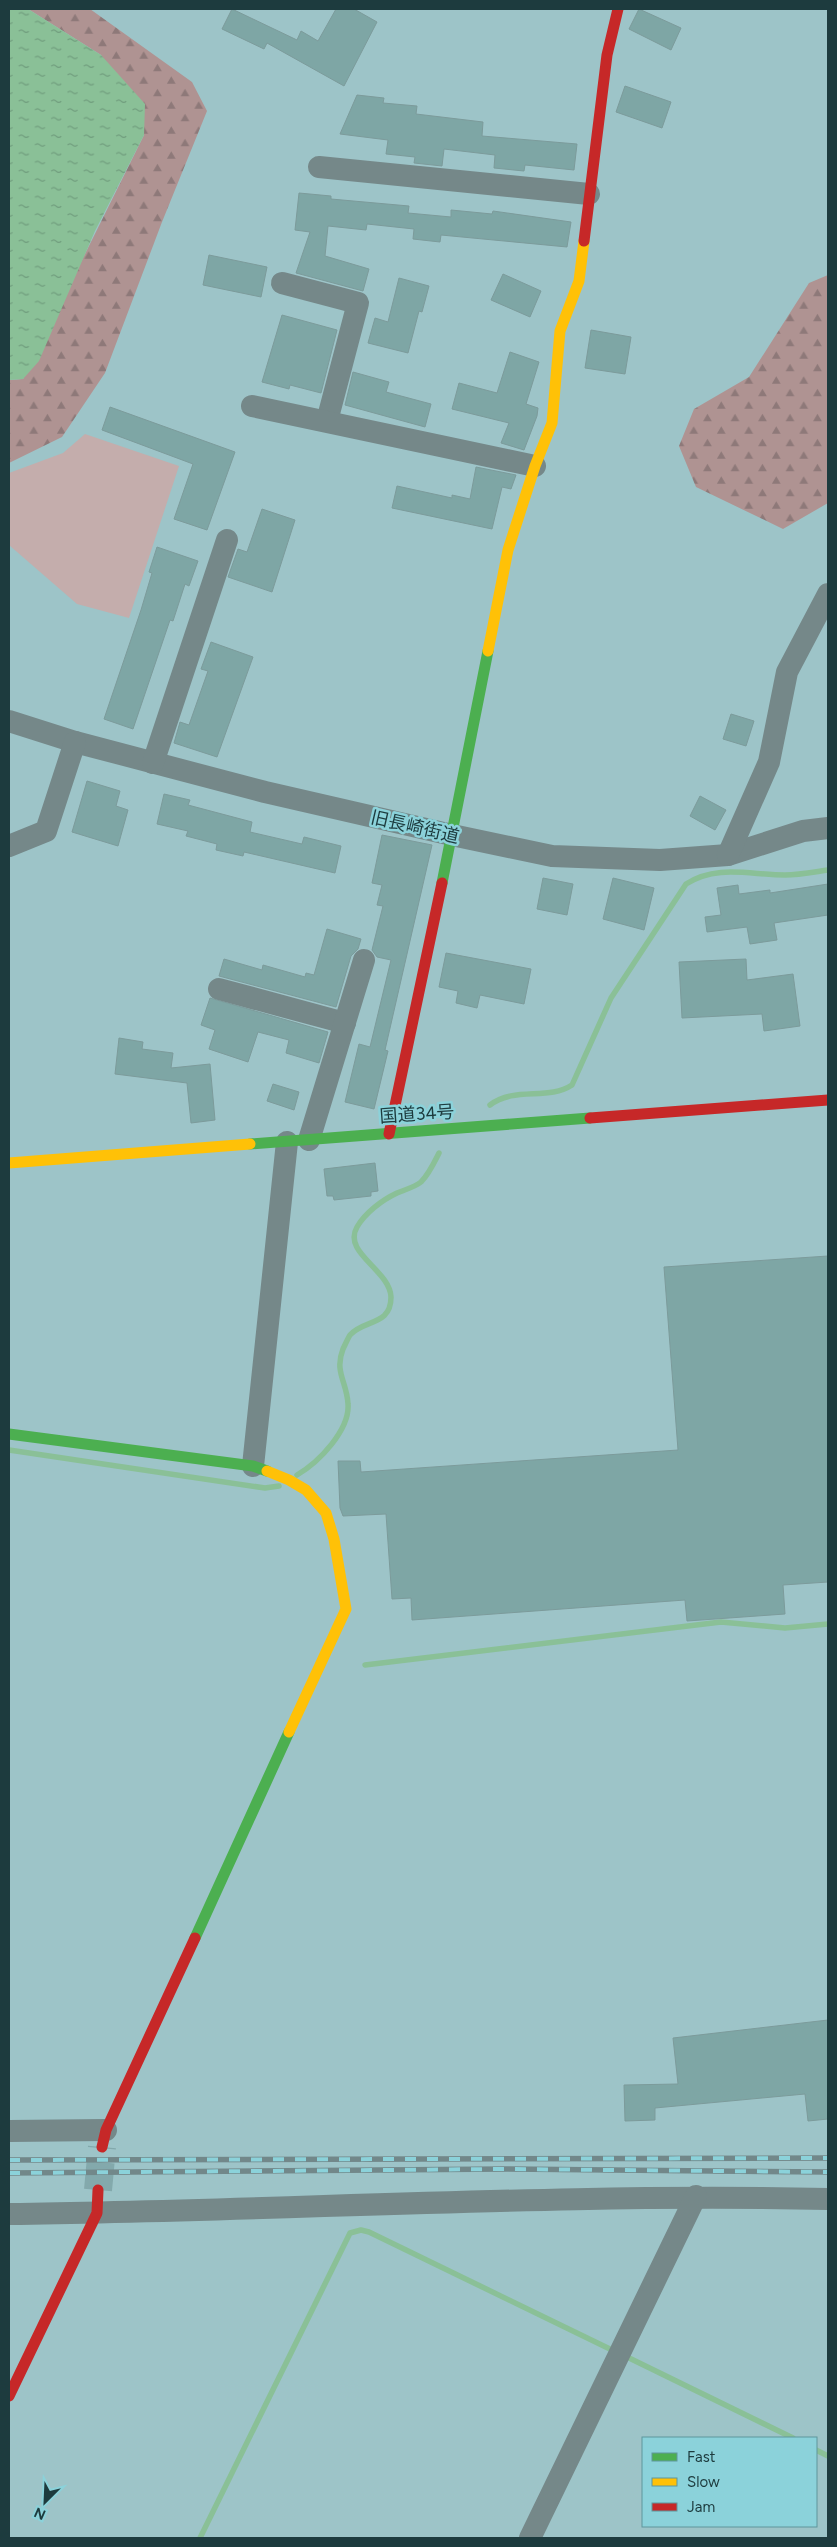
<svg xmlns="http://www.w3.org/2000/svg" width="837" height="2547" font-family="Figtree,'Noto Sans JP',sans-serif">
	<style>
		.grass { fill: #c4adac }
		.forest { fill: url(#forest-firs) }
		.water { fill: url(#water-ripples) }
		.lines { fill: none; stroke-linecap: round; stroke-linejoin: round }
		.stream { stroke: #8ac097; stroke-width: 5.5 }
		.building { fill: #7ea6a5; stroke: #7c9b9b }
		.secondary-tunnel { stroke: #83a9ac; stroke-width: 28; stroke-dasharray: 28 14; stroke-linecap: butt }
		.street { stroke: #758889; stroke-width: 22 }
		.fast { stroke: #4caf50; stroke-width: 11 }
		.slow { stroke: #ffc107; stroke-width: 11 }
		.jam { stroke: #c62828; stroke-width: 11 }
		.rail-casing { stroke: #72888a; stroke-width: 5.5 }
		.rail { stroke: #8bd2da; stroke-width: 4; stroke-dasharray: 11; stroke-linecap: butt }
		.labels { text-anchor: middle; dominant-baseline: central; stroke-width: 5; stroke-linejoin: round; paint-order: stroke }
		.street-label { font-size: 18px; fill: #1d3b3e; stroke: #8bd2da }
	</style>
	<defs>
		<pattern id="forest-firs" width="22" height="20" patternUnits="userSpaceOnUse" patternTransform="scale(1.25)"><rect width="22" height="20" fill="#af9392"/><path d="M5 1l3.5 6h-7zM16 11l3.5 6h-7z" fill="#8e7979"/></pattern>
		<pattern id="water-ripples" width="26" height="14" patternUnits="userSpaceOnUse" patternTransform="scale(1.25)"><rect width="26" height="14" fill="#8ac097"/><path d="M2 4q2-2 4 0t4 0M15 11q2-2 4 0t4 0" fill="none" stroke="#709d7d"/></pattern>
	</defs>
	<rect width="100%" height="100%" fill="#9dc4c8"/>
	<path class="grass" d="M85,434L179,466L129,618L77,604L9,545V473L63,453Z"/>
	<g class="forest">
		<path d="M28,9H90L192,82L207,111L162,222L105,373L62,437L9,463V380L23,379L144,135L101,55Z"/>
		<path d="M828,275V503L783,529L696,487L679,446L694,409L749,377L809,283Z"/>
	</g>
	<path class="water" d="M9,9H28L101,55L145,104L144,135L95,231L39,361L23,379L9,380Z"/>
	<g class="lines">
		<g class="stream">
			<path d="M490,1105C515,1086 548,1101 572,1085L611,998L686,884C717,864 750,875 785,875C799,875 814,872 828,870"/>
			<path d="M9,1450L265,1488L279,1486"/>
			<path d="M297,1475C319,1462 350,1430 348,1404C347,1382 334,1372 343,1349C345,1345 348,1338 350,1335C364,1319 391,1326 391,1297C390,1270 342,1253 357,1227C365,1213 382,1200 397,1193C404,1190 415,1187 421,1182C429,1174 434,1163 439,1153"/>
			<path d="M365,1665L721,1622L785,1628L828,1624"/>
			<path d="M623,2355L793,2438"/>
			<path d="M816,2450L828,2456"/>
			<path d="M200,2538L350,2233L361,2230L369,2232L614,2351"/>
		</g>
	</g>
	<g class="building">
		<path d="M232,9L297,40L301,31L318,41L336,9H354L377,22L344,86L267,43L264,49L222,29Z"/>
		<path d="M639,9L681,28L671,50L629,29Z"/>
		<path d="M625,86L671,102L662,128L616,112Z"/>
		<path d="M357,95L384,98L383,103L417,106L416,114L483,122L482,136L577,144L574,170L525,165L524,171L494,168L495,155L444,149L442,166L414,163L415,157L386,154L388,140L340,134Z"/>
		<path d="M299,193L331,196V199L409,206L408,213L451,217V210L492,214L493,211L571,222L567,247L441,235L440,242L413,239L414,229L367,224L366,230L328,226L325,256L369,269L363,291L296,273L310,232L295,230Z"/>
		<path d="M209,255L267,267L261,297L203,285Z"/>
		<path d="M503,274L541,291L530,317L491,300Z"/>
		<path d="M399,278L429,286L422,312L419,311L408,353L368,343L375,318L388,322Z"/>
		<path d="M282,315L337,330L321,393L290,385L289,389L262,382Z"/>
		<path d="M591,330L631,337L625,374L585,368Z"/>
		<path d="M510,352L539,362L526,404L538,408L537,416L524,450L501,443L509,423L452,409L459,383L497,393Z"/>
		<path d="M353,372L389,382L386,392L431,404L425,427L345,405Z"/>
		<path d="M110,407L235,452L207,530L174,519L193,464L102,430Z"/>
		<path d="M476,467L516,475L511,489L502,487L492,529L392,508L397,486L452,498V495L470,499Z"/>
		<path d="M262,509L295,520L272,592L228,577L238,549L247,552Z"/>
		<path d="M157,547L198,561L189,586L185,584L173,621L170,620L133,729L104,719L141,610L152,573L149,572Z"/>
		<path d="M211,642L253,657L217,757L174,743L180,722L189,725L208,671L201,669Z"/>
		<path d="M731,714L754,721L746,746L723,739Z"/>
		<path d="M87,781L120,791L116,806L128,810L118,846L72,832Z"/>
		<path d="M164,794L190,800L188,805L252,822L250,832L302,844L304,837L341,846L335,873L244,852L243,856L216,850L217,844L186,836L188,831L157,824Z"/>
		<path d="M700,796L726,810L715,830L690,816Z"/>
		<path d="M382,835L432,845L385,1050L388,1051L374,1109L345,1102L359,1044L370,1047L391,960L377,957L372,950L383,906L377,905L382,885L372,883Z"/>
		<path d="M543,878L573,884L567,915L537,909Z"/>
		<path d="M613,878L654,888L644,930L603,919Z"/>
		<path d="M828,884V915L774,923L777,940L750,944L747,927L707,932L705,917L721,915L717,888L738,885L739,894L770,890V893Z"/>
		<path d="M327,929L361,939L358,949L351,956L336,1007L219,976L224,959L262,970L263,965L305,977L306,973L314,975Z"/>
		<path d="M446,953L531,969L524,1004L480,995L477,1008L456,1003L458,991L439,987Z"/>
		<path d="M746,959L747,980L793,974L800,1026L764,1031L762,1014L682,1018L679,962Z"/>
		<path d="M210,998L328,1032L319,1063L286,1053L289,1040L258,1032L248,1062L209,1049L215,1030L201,1025Z"/>
		<path d="M119,1038L143,1042L142,1049L173,1053L171,1068L210,1064L215,1120L191,1123L187,1083L115,1074Z"/>
		<path d="M273,1084L299,1092L294,1110L267,1101Z"/>
		<path d="M375,1163L378,1191L371,1192V1196L334,1200L333,1196H327L324,1169Z"/>
		<path d="M828,1256V1582L783,1585L785,1614L687,1621L685,1600L412,1620L411,1598L392,1599L386,1514L343,1516L340,1508L338,1461H360L361,1472L678,1450L664,1267Z"/>
		<path d="M828,2020V2119L808,2121L805,2094L655,2108V2120L625,2121L624,2085L678,2084L673,2038Z"/>
	</g>
	<g class="lines">
		<path class="secondary-tunnel" d="M98,2190L102,2147"/>
		<g class="street">
			<path d="M319,167L589,194"/>
			<path d="M282,283L358,303L327,421"/>
			<path d="M252,406L535,466"/>
			<path d="M9,721L75,742L265,792L452,835L552,856L660,860L728,855L803,831L828,828"/>
			<path d="M153,763L227,540"/>
			<path d="M9,846L46,831L75,742"/>
			<path d="M728,855L769,762L787,672L828,594"/>
			<path d="M219,989L345,1023"/>
			<path d="M309,1140L364,960"/>
			<path d="M253,1466L287,1142"/>
			<path d="M9,2131L106,2130"/>
			<path d="M9,2214C282,2211 555,2193 828,2199"/>
			<path d="M530,2538L696,2196"/>
		</g>
		<g class="fast">
			<path d="M442,883L488,651"/>
			<path d="M250,1144L590,1118"/>
			<path d="M9,1434L253,1466L267,1471"/>
			<path d="M195,1938L289,1732"/>
		</g>
		<g class="slow">
			<path d="M488,651L508,550L535,466L552,423L560,331L579,281L584,241"/>
			<path d="M9,1163L250,1144"/>
			<path d="M267,1471L289,1480L306,1490L326,1513L334,1539L346,1609L289,1732"/>
		</g>
		<g class="jam">
			<path d="M584,241L607,55L618,9"/>
			<path d="M590,1118L828,1100"/>
			<path d="M389,1134L442,883"/>
			<path d="M102,2147L106,2130L195,1938"/>
			<path d="M9,2396L97,2213L98,2190"/>
		</g>
		<defs>
			<g id="rail">
				<path d="M9,2160L828,2158"/>
				<path d="M9,2173L506,2169L828,2172"/>
			</g>
		</defs>
		<use href="#rail" class="rail-casing"/>
		<use href="#rail" class="rail"/>
	</g>
	<g class="labels">
		<g class="street-label">
			<text transform="translate(415 827) rotate(13)">旧長崎街道</text>
			<text transform="translate(417 1114) rotate(-4)">国道34号</text>
		</g>
	</g>
	<rect width="837" height="2547" fill="none" stroke="#1d3b3e" stroke-width="20"/>
	<rect x="642" y="2437" width="175" height="90" fill="#8bd2da" stroke="#5f969c"/>
	<rect x="652" y="2453" width="25" height="8" fill="#4caf50" stroke="#5f969c"/>
	<text x="687" y="2462" font-size="15" fill="#1d3b3e">Fast</text>
	<rect x="652" y="2478" width="25" height="8" fill="#ffc107" stroke="#5f969c"/>
	<text x="687" y="2487" font-size="15" fill="#1d3b3e">Slow</text>
	<rect x="652" y="2503" width="25" height="8" fill="#c62828" stroke="#5f969c"/>
	<text x="687" y="2512" font-size="15" fill="#1d3b3e">Jam</text>
	<g transform="translate(45 2502) rotate(204)" stroke="#8bd2da" stroke-width="4" paint-order="stroke">
	<path d="M0-4L9 19L0 12L-9 19Z" fill="#1d3b3e"/>
	<text y="-8" font-size="14" font-weight="bold" text-anchor="middle" fill="#1d3b3e">N</text>
	</g>
</svg>
